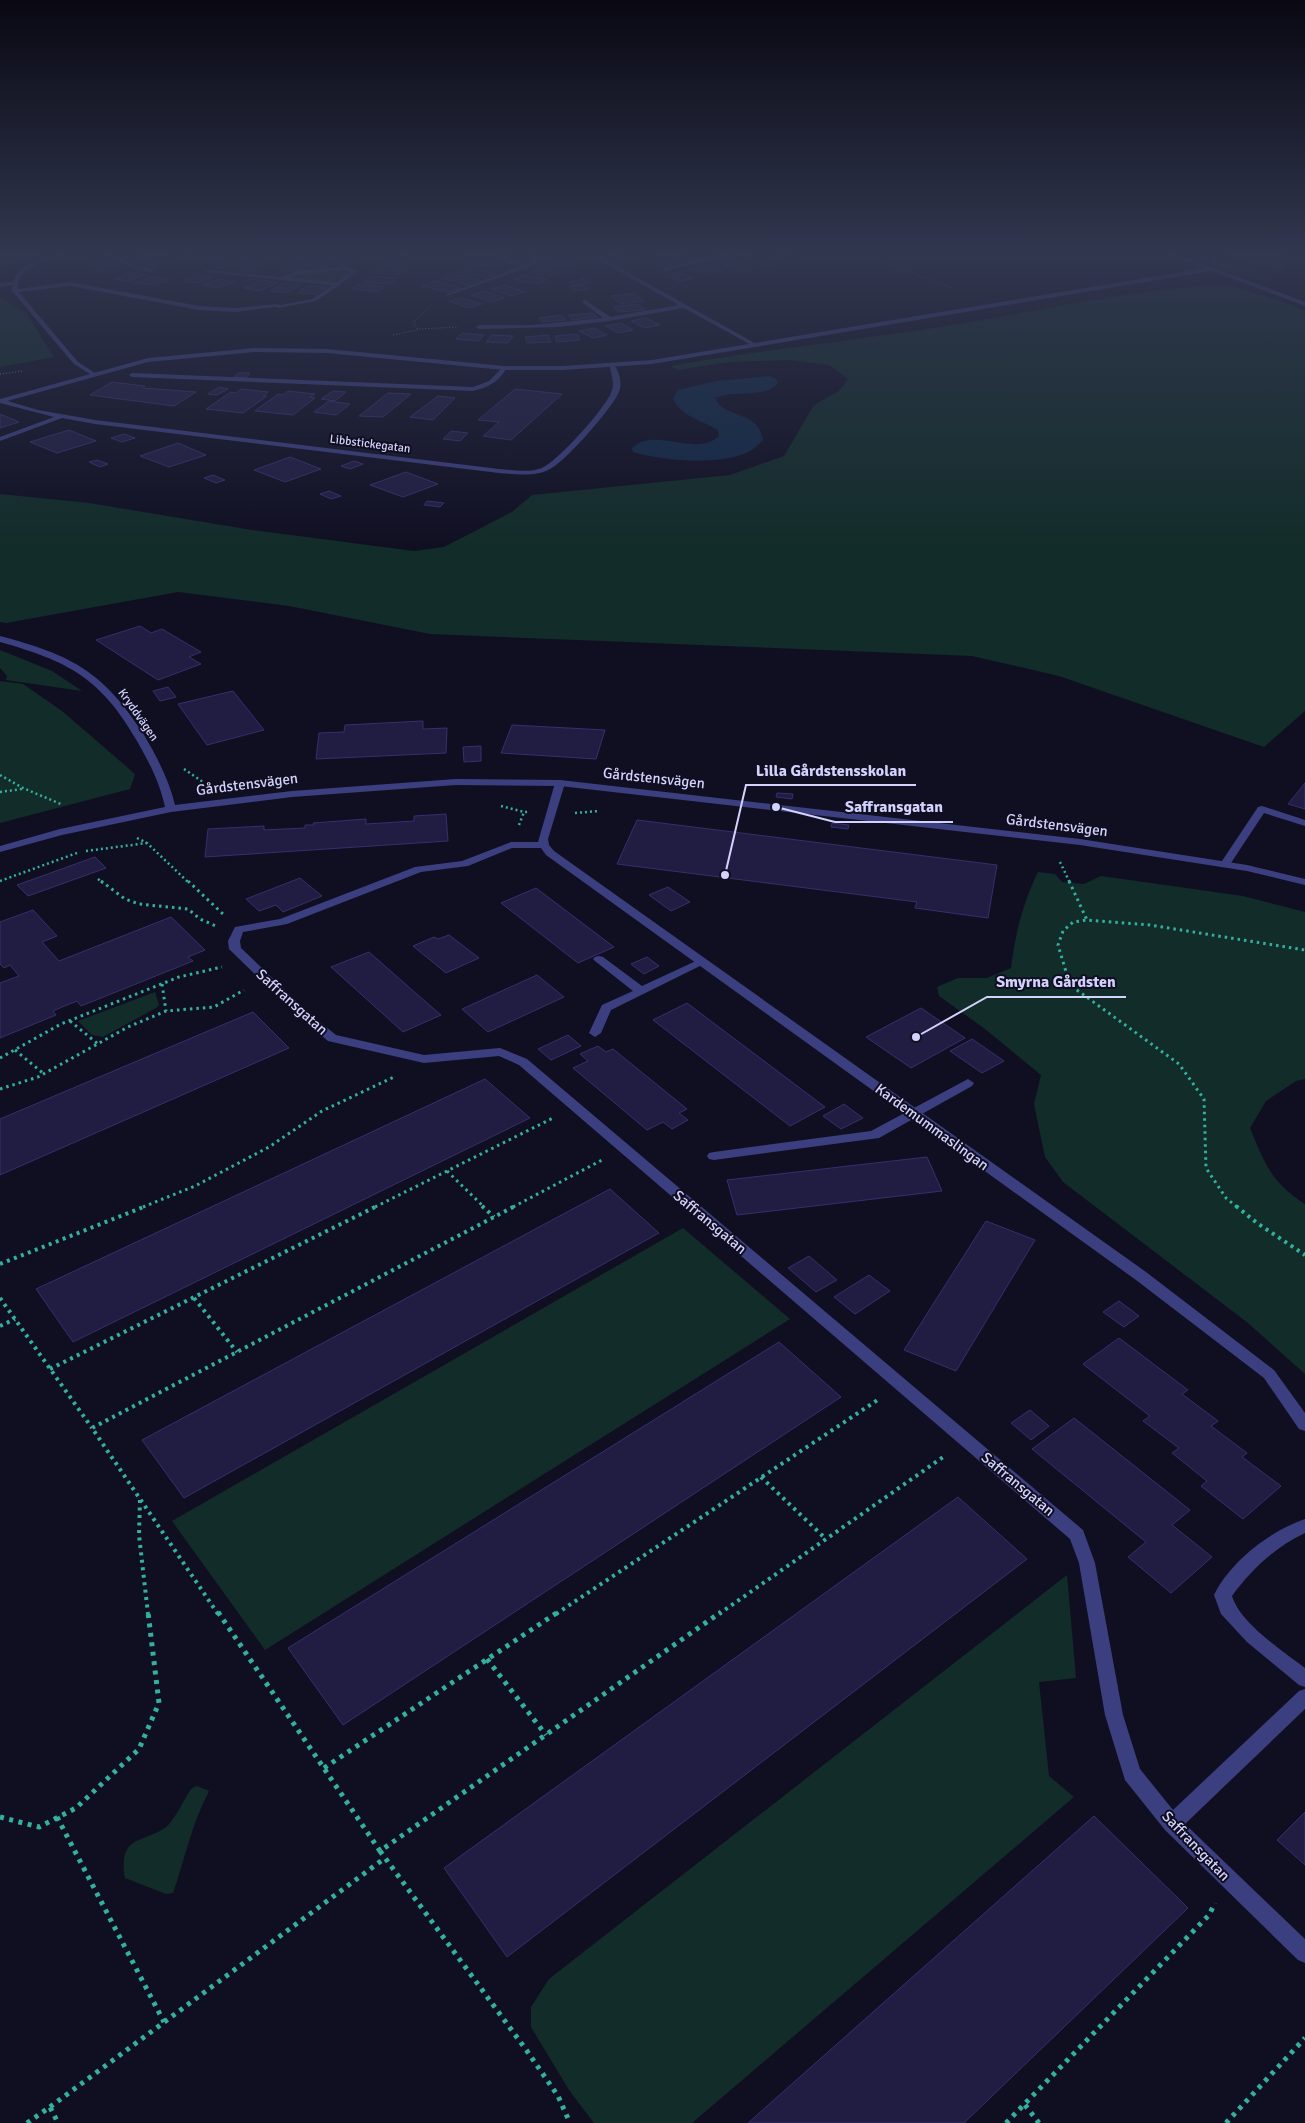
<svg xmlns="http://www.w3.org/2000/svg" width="1305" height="2123" font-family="Signika,sans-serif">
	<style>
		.green { fill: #122c29 }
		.water { fill: #102845 }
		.building { fill: #201c42; stroke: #362f6e }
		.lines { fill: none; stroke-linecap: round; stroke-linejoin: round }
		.path-far4 { stroke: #33b09e; stroke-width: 1; stroke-dasharray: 1 2; stroke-linecap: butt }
		.path-far3 { stroke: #33b09e; stroke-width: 2.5; stroke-dasharray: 2 3; stroke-linecap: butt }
		.path-far2 { stroke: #33b09e; stroke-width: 3; stroke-dasharray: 2.5 4; stroke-linecap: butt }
		.path-far1 { stroke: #33b09e; stroke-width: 4; stroke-dasharray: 3 4.5; stroke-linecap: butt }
		.path { stroke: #33b09e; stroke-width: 5; stroke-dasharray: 4 5.5; stroke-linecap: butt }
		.service { fill: #3c3f7f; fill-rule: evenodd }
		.minor { fill: #3c3f7f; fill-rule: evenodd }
		.tertiary { fill: #3c3f7f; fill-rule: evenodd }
		.labels { text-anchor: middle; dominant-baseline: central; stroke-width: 4; stroke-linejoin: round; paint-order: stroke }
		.far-street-label { font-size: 12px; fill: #d3d2fd; stroke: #100f22 }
		.street-label { font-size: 15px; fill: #d3d2fd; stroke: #100f22 }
		.leader { fill: none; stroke: #d3d2fd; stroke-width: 2 }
		.callout-dot { fill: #d3d2fd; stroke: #100f22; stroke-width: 2 }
		.callout-label { font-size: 16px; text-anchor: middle; font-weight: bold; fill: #d3d2fd; stroke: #100f22; stroke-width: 4; stroke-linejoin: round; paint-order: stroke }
	</style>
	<rect width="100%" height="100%" fill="#100f22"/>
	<g class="green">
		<path d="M0,253H49L0,268Z"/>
		<path d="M1223,253H1285L1279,272L1276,273Z"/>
		<path d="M1213,256L1276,278C1254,285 1231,271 1210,264L1214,263Z"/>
		<path d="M335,270L348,274C333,286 319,281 300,279L297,275Z"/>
		<path d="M1227,285L1280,301L1305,311V711L1264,747L1059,676L972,656L430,634L289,606L178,592L6,623L0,622V494L89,503L252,530L414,551L444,547L512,512L532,495L730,475L784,456L814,405L839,391L848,379L829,365L789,360L731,362L677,370L670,366C771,348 875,339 976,321C1060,307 1141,288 1227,285Z"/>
		<path d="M0,298L26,313L54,357L0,367Z"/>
		<path d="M0,650L52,671L82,691L6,680L7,676L0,668Z"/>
		<path d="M0,681L23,684L62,711L135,774L130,789L0,823Z"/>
		<path d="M1038,872L1055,874L1062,882L1084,884L1101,876L1243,896L1305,912V1079L1296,1081L1266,1101L1250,1128C1265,1164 1271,1182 1305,1204V1374L1248,1323L1063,1182L1045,1157L1034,1104L1041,1075L985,1029L939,996L937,987L958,978H987L1011,968C1015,935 1023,902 1038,872Z"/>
		<path d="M155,992L159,1005L156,1008L103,1037L92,1035L78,1021Z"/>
		<path d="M683,1228L790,1319L265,1650L172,1521Z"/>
		<path d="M1067,1575L1076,1678L1039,1682L1049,1776L1074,1797L692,2123H594L569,2090L531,2027V2007L549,1979Z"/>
		<path d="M197,1786L209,1791C192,1823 185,1858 173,1893L166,1894L125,1878C119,1836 139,1844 165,1828C173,1823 185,1798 191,1789Z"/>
	</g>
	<path class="water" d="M769,376L775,378L778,382C769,399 732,390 715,398C725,420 758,409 763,440C759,444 754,449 748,452C719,466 664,461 633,452L632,448C655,426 696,458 719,436L718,430C702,420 681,417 673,398L678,390L717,381Z"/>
	<g class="building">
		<path d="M148,253H163L167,255L144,258L138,254Z"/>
		<path d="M495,253L498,259L466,260L464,255Z"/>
		<path d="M670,253H674L689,257L674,261L657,256Z"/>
		<path d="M786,254L800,261L784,263L770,257Z"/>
		<path d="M349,255L358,264H338L331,258Z"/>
		<path d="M106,256L113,261L89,265L83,260Z"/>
		<path d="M171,257L178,261L152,265L145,261Z"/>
		<path d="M652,257L669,263L657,266L639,260Z"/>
		<path d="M323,258L331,267H310L304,261Z"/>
		<path d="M762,258L775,265L760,267L746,260Z"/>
		<path d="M228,260L243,261L230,269L214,267Z"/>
		<path d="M385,260H410L407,266H381Z"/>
		<path d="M296,261L303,270L283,271L277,264Z"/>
		<path d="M500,261L501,266L468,267L467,263Z"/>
		<path d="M554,261L578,265L569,270L545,266Z"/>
		<path d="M739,262L752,269L736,271L723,264Z"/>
		<path d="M113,263L122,267L99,271L91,267Z"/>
		<path d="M250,263L268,264L256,271L239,270Z"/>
		<path d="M703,265L722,271L708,274L690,269Z"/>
		<path d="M380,267L408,269L402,275L374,273Z"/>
		<path d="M470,268L496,274L486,278L459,272Z"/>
		<path d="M538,268L562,273L553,277L529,272Z"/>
		<path d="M131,272L146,275L129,281L115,279Z"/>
		<path d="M676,272L694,278L680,281L662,275Z"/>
		<path d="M453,274L480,280L467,285L441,278Z"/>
		<path d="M200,275L213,277L196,283L183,280Z"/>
		<path d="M524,275L548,279L538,284L514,279Z"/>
		<path d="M152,276L169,279L153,285L135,283Z"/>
		<path d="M371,276L398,278L390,284L363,282Z"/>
		<path d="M220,279L234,282L216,288L202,285Z"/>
		<path d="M585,279L590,283L574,285L569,282Z"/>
		<path d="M263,280L277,283L259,291L244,288Z"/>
		<path d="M435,281L461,288L448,292L422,286Z"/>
		<path d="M284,283L300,285L287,293L270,291Z"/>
		<path d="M359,284L385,287L377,292L351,289Z"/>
		<path d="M505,285L525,292L511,296L491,289Z"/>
		<path d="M583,285L589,289L576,291L569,287Z"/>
		<path d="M307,286L326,287L317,294L298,293Z"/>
		<path d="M485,291L505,298L492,302L471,295Z"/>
		<path d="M634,293L644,301L620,304L611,296Z"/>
		<path d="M462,298L482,304L468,308L449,301Z"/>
		<path d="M638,304L645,310L619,312L613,307Z"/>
		<path d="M593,313L597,317L572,320L568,315Z"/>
		<path d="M562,315L566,320L542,322L539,318Z"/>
		<path d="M647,318L660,325L644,328L631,321Z"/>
		<path d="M621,323L633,330L618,333L605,326Z"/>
		<path d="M594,328L607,335L593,338L579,331Z"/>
		<path d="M462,333L484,335L479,341L456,339Z"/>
		<path d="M577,334L580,340L557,342L555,336Z"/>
		<path d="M492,335L513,336L508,343L486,342Z"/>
		<path d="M548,335L551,342L527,343L525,337Z"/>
		<path d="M238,373H250L246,378L234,377Z"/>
		<path d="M112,382L145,386L143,388L196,392L174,406L90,395Z"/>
		<path d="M219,387L228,389L217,395L208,394Z"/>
		<path d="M241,389L268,392L263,396H267L243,413L206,409L231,392L236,393Z"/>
		<path d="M515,389L562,394L511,440L483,436L499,422L478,420Z"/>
		<path d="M288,391L315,394L310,397L315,398L293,415L255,411L278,394L283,395Z"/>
		<path d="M333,391L346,392L335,401L321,399Z"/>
		<path d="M388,393L411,394L383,417L359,416Z"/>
		<path d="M438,396L455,398L433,420L410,417Z"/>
		<path d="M329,401L350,404L336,415L314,412Z"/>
		<path d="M0,414L19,422L0,428Z"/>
		<path d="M69,430L96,441L57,453L30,442Z"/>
		<path d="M451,431L468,433L460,441L443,439Z"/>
		<path d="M124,434L135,438L122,442L111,438Z"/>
		<path d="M178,443L206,455L169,467L140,456Z"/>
		<path d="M290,457L321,469L285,482L254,470Z"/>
		<path d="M97,460L108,464L100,467L89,462Z"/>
		<path d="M354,461L363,464L350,469L341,466Z"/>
		<path d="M406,472L438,484L403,497L370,485Z"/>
		<path d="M213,475L225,480L216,483L204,478Z"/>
		<path d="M329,491L341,496L331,499L320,494Z"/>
		<path d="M427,501L444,503L440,507L424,505Z"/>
		<path d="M140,626L151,633L162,629L201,652L189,657L201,664L158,680L96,640Z"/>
		<path d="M168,687L176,697L160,701L153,691Z"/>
		<path d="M233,691L264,730L207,745L178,704Z"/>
		<path d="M423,721V729L447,728L446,753L316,759L319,733L344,732L345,725Z"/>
		<path d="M512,725L605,730L596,759L501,753Z"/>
		<path d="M481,746V761L464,762L463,747Z"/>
		<path d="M1305,783V809L1288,804Z"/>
		<path d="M777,793L793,794L792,799L776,797Z"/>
		<path d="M446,814L448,841L205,857L208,829L264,826V830L305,828V825H314L313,823L366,819V824L414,821V816Z"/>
		<path d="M637,820L997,865L988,918L915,908L917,902L617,864Z"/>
		<path d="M832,823L849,825L848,829L831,827Z"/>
		<path d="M95,857L106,868L28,896L17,885Z"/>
		<path d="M300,878L322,896L283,912L276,905L259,911L246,899Z"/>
		<path d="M668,887L690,902L671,911L649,895Z"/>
		<path d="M536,888L602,938L614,947L578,963L501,903Z"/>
		<path d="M33,910L57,936L42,942L59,961L171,917L205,950L188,957L193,961L81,1006L77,1001L62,1007L53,1011L56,1015L0,1038V983L19,976L10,965L4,968L0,964V922Z"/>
		<path d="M449,935L479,958L446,973L413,946L434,937L438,939Z"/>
		<path d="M369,952L411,989L441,1015L403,1032L331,967Z"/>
		<path d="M647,957L659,966L644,974L631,964Z"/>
		<path d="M537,975L564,997L488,1032L462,1009Z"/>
		<path d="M687,1003L825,1107L790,1126L653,1020Z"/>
		<path d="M921,1008L965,1038L911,1068L866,1037Z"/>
		<path d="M253,1012L289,1048L0,1175V1119Z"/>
		<path d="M568,1035L581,1046L551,1060L538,1049Z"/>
		<path d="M972,1039L1004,1061L982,1073L950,1051Z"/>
		<path d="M598,1046L606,1052L613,1049L687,1109L679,1113L688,1120L672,1129L663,1122L647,1130L573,1068L588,1061L580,1054Z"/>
		<path d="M485,1079L530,1118L73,1342L36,1289Z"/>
		<path d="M844,1104L863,1118L841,1129L823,1116Z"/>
		<path d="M927,1157L942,1191L737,1215L727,1180Z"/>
		<path d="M610,1189L659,1233L184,1498L142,1440Z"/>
		<path d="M986,1221L1035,1240L956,1371L904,1350Z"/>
		<path d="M809,1256L837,1280L816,1292L788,1268Z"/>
		<path d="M869,1275L890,1291L855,1314L834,1297Z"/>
		<path d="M1119,1301L1139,1316L1124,1327L1103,1312Z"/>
		<path d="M1119,1338L1188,1390L1182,1394L1218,1421L1211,1426L1247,1453L1242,1457L1281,1486L1243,1519L1201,1486L1207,1481L1172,1453L1179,1448L1143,1421L1150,1416L1083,1364Z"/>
		<path d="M779,1342L841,1397L343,1725L288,1648Z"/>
		<path d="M1030,1410L1049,1426L1031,1440L1011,1423Z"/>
		<path d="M1074,1418L1190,1510L1172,1525L1212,1557L1171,1593L1128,1557L1146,1542L1032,1449Z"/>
		<path d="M958,1497L1027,1559L507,1957L444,1868Z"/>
		<path d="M1305,1812V1865L1277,1840Z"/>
		<path d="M1094,1816L1188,1908L964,2123H748Z"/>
	</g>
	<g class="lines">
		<g class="path-far4">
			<path d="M860,253L955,289"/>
			<path d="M1115,253L1138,261"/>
			<path d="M371,259L423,253"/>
			<path d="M1280,274L1289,253"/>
			<path d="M418,329L414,324L415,320L434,303"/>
			<path d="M393,335L420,329L458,327"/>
			<path d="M0,374L23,371"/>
		</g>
		<g class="path-far3">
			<path d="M184,769L203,782"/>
			<path d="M0,775L23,788L63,805"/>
			<path d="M0,792L22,789"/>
			<path d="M501,806L524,812"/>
			<path d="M575,813L599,811"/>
			<path d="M519,825L524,812H529"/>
			<path d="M137,838L147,843L189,883"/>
			<path d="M86,851L147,843"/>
			<path d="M1060,862L1070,883"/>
			<path d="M98,879L103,883"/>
			<path d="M0,881L77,853"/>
		</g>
		<g class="path-far2">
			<path d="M101,881L125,899L139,904L188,909L200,919L216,926"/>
			<path d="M188,881L224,915"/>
			<path d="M1069,881L1087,920"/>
			<path d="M162,984L166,1011"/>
			<path d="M70,1021L98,1044"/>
			<path d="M15,1050L44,1074"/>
			<path d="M0,1058L61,1024L179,977L222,967"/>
			<path d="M0,1089L38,1077L128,1027L166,1011L214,1007L244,990"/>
			<path d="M447,1171L484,1207"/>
			<path d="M143,1207L195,1186L269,1147L322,1111L396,1076"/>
			<path d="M375,1207L553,1118"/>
			<path d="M513,1207L602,1160"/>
			<path d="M1237,1207L1226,1198L1206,1168L1204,1099L1179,1064L1070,985L1058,945L1063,931L1073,922L1087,920L1150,925L1305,950"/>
		</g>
		<g class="path-far1">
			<path d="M482,1206L494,1217"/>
			<path d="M1236,1206L1257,1223L1305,1255"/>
			<path d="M0,1264L146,1206"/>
			<path d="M0,1298L92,1428"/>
			<path d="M194,1298L237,1352"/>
			<path d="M0,1326L15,1319"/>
			<path d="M50,1369L377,1206"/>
			<path d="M761,1477L826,1539"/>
			<path d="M140,1500L139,1535L148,1614"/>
			<path d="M218,1614L92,1428L515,1206"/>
			<path d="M556,1614L879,1399"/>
			<path d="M719,1614L946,1455"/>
		</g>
		<g class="path">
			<path d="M218,1612L380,1851L721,1612"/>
			<path d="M487,1659L546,1735"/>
			<path d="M324,1768L558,1612"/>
			<path d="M0,1817L39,1827L76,1808L139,1749L159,1703L148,1612"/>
			<path d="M57,1817L164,2022"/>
			<path d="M380,1851L527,2051L558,2096L570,2123"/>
			<path d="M1025,2105L1039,2123"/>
			<path d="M50,2107L385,1858"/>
			<path d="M27,2123L50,2107L58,2123"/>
			<path d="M1006,2123L1209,1915L1215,1903"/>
			<path d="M1226,2123L1305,2038"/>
		</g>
		<g class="service">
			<path d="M0,283L13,282L16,284L0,287Z"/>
			<path d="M336,283L341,284L316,301L278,308L275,306L312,299Z"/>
			<path d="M1262,806L1305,820V826L1264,813L1229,866H1221L1220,864L1258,807Z"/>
			<path d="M599,956L603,957L642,986L698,960H706L708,962L611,1010L601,1033L595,1037L589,1033L602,1005L633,991L595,961L593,959L595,957Z"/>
			<path d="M968,1079L974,1083L972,1086L879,1138L714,1160L709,1159L707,1156L709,1153L714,1152L871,1131Z"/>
			<path d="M1305,1519V1533C1275,1547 1251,1570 1232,1596C1240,1623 1283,1651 1305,1668V1687L1299,1685L1247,1642L1221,1614L1214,1595C1231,1561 1270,1531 1305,1519Z"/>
		</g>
		<g class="minor">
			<path d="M61,253H68C52,262 16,263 18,289L70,282L199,306L236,308L278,304L281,306L236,312L199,310L70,286L19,292L78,362L95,373L96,374L93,376L74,364L12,291C10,265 41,259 61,253Z"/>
			<path d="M105,253H111L136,266L155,270L152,272L132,268Z"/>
			<path d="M186,253H192L194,256L189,257Z"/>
			<path d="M499,253H505L510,260L526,264L533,259L532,253H538L539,260L529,267L447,296V294L521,266C512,264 502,263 499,253Z"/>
			<path d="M616,253H628L602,258L760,346L755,347L684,308L609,321L557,327L479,329L476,327L479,325H532L603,318L582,302L584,299L610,317L679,305L593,257Z"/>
			<path d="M719,253L732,255L759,253L688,265L665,271L662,269L688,261L718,256L716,255Z"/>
			<path d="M1164,253H1171L1215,269L1210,270Z"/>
			<path d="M345,266L358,271L338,286L205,272L208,270L282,277L297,271ZM345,270L351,272L337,282L290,278L298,275Z"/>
			<path d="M610,365H614C620,373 623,384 618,394C610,410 565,463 548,470C534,477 515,474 499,473L95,424L62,418L0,441V437L54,417L0,403L1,399L38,410L95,420L499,469C512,470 529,473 542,468C557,462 608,406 612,390C615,380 610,373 610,365Z"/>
			<path d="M504,366L507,368C498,382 489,387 473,391L132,377L129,375L132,373L473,387L489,381Z"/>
			<path d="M560,780L565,783L548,839L549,845L554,851L1146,1272L1274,1370L1305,1413V1431L1299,1429L1264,1378L1136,1280L546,855L541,848H512L468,866L421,872L287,924L243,932L240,941L241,948L309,1013L336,1035L424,1055L500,1048L527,1059L1083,1530L1095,1563L1123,1715L1140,1769L1173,1810L1299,1691L1305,1689V1709L1185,1824L1305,1939V1963L1298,1960L1165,1830L1125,1780L1105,1715L1079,1563L1070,1539L519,1065L499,1056L424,1063L328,1041L301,1019L229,949L228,941L235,927L280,919L415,867L462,861L511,842H538L555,783Z"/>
		</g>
		<g class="tertiary">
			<path d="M1212,267L1305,302V306L1212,271L652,364L563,370H504L327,353L255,352L148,362L0,403V399L148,358L255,348L327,349L504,366H563L652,360Z"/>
			<path d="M0,636C72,655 104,672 144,735C157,757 169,780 175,805L292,791L456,779L560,780L1080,839L1247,865L1305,879V885L1247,871L1080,845L560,786L456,785L292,797L171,812L62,835L0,852V846L60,829L165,807C160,783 149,762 137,741C101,678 68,661 0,642Z"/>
		</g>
	</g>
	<linearGradient id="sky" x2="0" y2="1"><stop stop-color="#090813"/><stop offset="0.46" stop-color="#31374f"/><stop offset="1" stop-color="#31374f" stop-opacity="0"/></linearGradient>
	<rect width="1305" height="550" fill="url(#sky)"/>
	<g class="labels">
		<g class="far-street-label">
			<text transform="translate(370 444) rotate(7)">Libbstickegatan</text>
			<text transform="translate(138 715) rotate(55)">Kryddvägen</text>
		</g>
		<g class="street-label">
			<text transform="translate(654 778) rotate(6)">Gårdstensvägen</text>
			<text transform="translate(247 784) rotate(-7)">Gårdstensvägen</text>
			<text transform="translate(1057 825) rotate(7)">Gårdstensvägen</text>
			<text transform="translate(292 1002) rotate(42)">Saffransgatan</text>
			<text transform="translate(932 1127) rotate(36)">Kardemummaslingan</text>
			<text transform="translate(710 1222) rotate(40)">Saffransgatan</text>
			<text transform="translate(1018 1484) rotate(40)">Saffransgatan</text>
			<text transform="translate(1196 1846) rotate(46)">Saffransgatan</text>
		</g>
	</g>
	<path class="leader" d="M725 875L746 785H916M776 807L835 822H953M916 1037L987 997H1126"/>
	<g class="callout-dot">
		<circle cx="725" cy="875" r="5"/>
		<circle cx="776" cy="807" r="5"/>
		<circle cx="916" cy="1037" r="5"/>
	</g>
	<g class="callout-label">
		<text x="831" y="776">Lilla Gårdstensskolan</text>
		<text x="894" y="812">Saffransgatan</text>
		<text x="1056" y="987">Smyrna Gårdsten</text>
	</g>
</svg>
